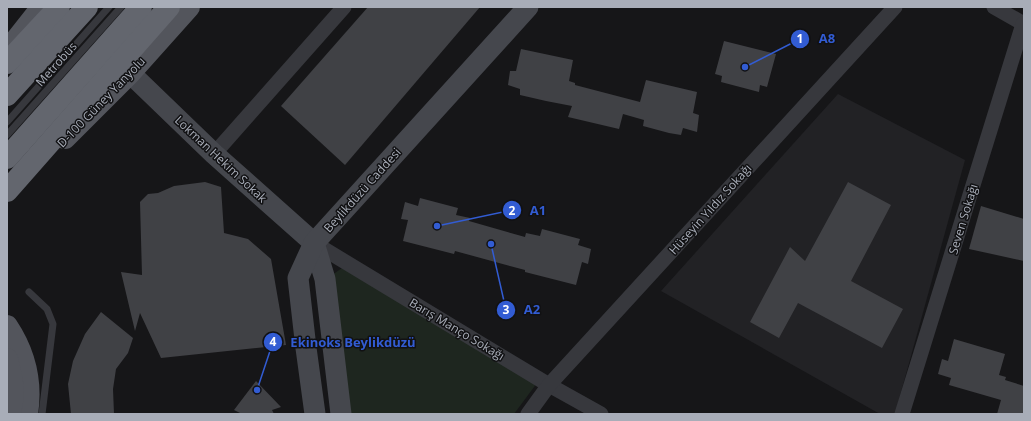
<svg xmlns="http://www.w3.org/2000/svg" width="1031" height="421" font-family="'Open Sans',sans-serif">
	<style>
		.built { fill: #222225 }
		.green { fill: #1e261f }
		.building { fill: #404145 }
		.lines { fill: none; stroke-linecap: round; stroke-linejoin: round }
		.lane { stroke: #37383d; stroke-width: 7 }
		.street { stroke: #37383d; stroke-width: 15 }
		.secondary { stroke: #45474d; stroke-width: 21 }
		.primary { stroke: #53555c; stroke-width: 22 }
		.highway { stroke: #63666e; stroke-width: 22 }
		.labels { text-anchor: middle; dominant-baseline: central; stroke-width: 3; stroke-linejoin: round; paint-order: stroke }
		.street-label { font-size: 12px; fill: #a8adb8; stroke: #111113 }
		.leader { fill: none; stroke: #325cd3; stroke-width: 1.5 }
		.callout-dot { fill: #325cd3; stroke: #111113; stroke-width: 1.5 }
		.mark-label { font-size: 12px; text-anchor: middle; font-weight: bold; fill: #fff }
		.callout-label { font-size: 13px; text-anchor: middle; font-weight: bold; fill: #325cd3; stroke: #111113; stroke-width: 3; stroke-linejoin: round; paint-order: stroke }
	</style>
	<rect width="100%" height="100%" fill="#161618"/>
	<path class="built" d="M838,94L965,160L895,414H880L661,291Z"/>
	<path class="green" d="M342,268L537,383L514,414H346L332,275Z"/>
	<g class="building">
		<path d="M368,7H480L345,165L281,106Z"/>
		<path d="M724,41L776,54L767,87L760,85L759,92L721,82L722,76L715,74Z"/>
		<path d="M521,49L573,60L569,81L575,83V85L640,102L646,80L697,92L693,113L699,115L697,132L683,128L681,135L669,133L643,126L644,120L623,114L619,129L568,117L572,106L546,101L520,95V89L508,85L510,71H516Z"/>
		<path d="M205,182L221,187L224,233L248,239L271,259L286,345L161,358L140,313L135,331L121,272L142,275L140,202L148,194L158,193L174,186Z"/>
		<path d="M848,182L891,205L851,281L903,309L882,348L798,303L779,338L750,322L790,247L805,261Z"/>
		<path d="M420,198L458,208L456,215L470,218L469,221L525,237L526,233L540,236L542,229L580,239L578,245L591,249L588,264L582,262L576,285L525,272V270L455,251L454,254L403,241L408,220L401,219L405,202L418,206Z"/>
		<path d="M981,206L1024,219V261L969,249Z"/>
		<path d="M101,312L133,338L128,353L116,369L113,389L114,414H71L68,384L73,361L85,334Z"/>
		<path d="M954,339L1005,354L999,375L1006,377L1005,380L1024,386V414H997L1001,400L949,385L951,378L938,374L942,359L948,361Z"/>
		<path d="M256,381L281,407L272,410L274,414H242L234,410Z"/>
	</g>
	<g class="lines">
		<g class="lane">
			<path d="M7,122L109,7"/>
			<path d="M7,135L121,7"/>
			<path d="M29,292L47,309L53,324L42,414"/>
		</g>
		<g class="street">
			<path d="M994,7L1024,24"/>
			<path d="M214,154L344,7"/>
			<path d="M314,243L549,385L601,414"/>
			<path d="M528,414L549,385L895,7"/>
			<path d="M902,414L1023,24"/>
		</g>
		<g class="secondary">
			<path d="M130,73L214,154L314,243"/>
			<path d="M314,243L325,279L341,414"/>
			<path d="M315,414L306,348L298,278L314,243L528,7"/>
		</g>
		<g class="primary">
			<path d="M8,50L42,7"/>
			<path d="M65,138L130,73L189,7"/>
			<path d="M7,326C25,353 32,382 27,414"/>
			<path d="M7,359C12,377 16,396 9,414"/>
		</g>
		<g class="highway">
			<path d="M7,63L59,7"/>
			<path d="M7,95L87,7"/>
			<path d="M7,158L141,7"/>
			<path d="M7,191L169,7"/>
		</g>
	</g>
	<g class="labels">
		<g class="street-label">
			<text transform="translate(56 64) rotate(-48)">Metrobüs</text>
			<text transform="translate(101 102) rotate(-46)">D-100 Güney Yanyolu</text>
			<text transform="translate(221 159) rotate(43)">Lokman Hekim Sokak</text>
			<text transform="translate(362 190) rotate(-48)">Beylikdüzü Caddesi</text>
			<text transform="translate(710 209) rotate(-48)">Hüseyin Yıldız Sokağı</text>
			<text transform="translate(963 219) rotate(-73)">Seven Sokağı</text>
			<text transform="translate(457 329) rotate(31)">Barış Manço Sokağı</text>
		</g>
	</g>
	<path class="leader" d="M745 67L800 39M437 226L512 210M491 244L506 310M257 390L273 342"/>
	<g class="callout-dot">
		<circle cx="745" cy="67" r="4"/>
		<circle cx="437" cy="226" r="4"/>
		<circle cx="491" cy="244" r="4"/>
		<circle cx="257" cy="390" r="4"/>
		<circle cx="800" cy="39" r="10"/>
		<circle cx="512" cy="210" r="10"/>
		<circle cx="506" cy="310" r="10"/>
		<circle cx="273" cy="342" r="10"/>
	</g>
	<g class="mark-label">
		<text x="800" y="43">1</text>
		<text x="512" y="215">2</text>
		<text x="506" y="314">3</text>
		<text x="273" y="346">4</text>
	</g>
	<g class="callout-label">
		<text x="827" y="43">A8</text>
		<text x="538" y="215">A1</text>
		<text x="532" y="314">A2</text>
		<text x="353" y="347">Ekinoks Beylikdüzü</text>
	</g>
	<rect width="1031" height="421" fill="none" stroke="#a8adb8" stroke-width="16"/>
</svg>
